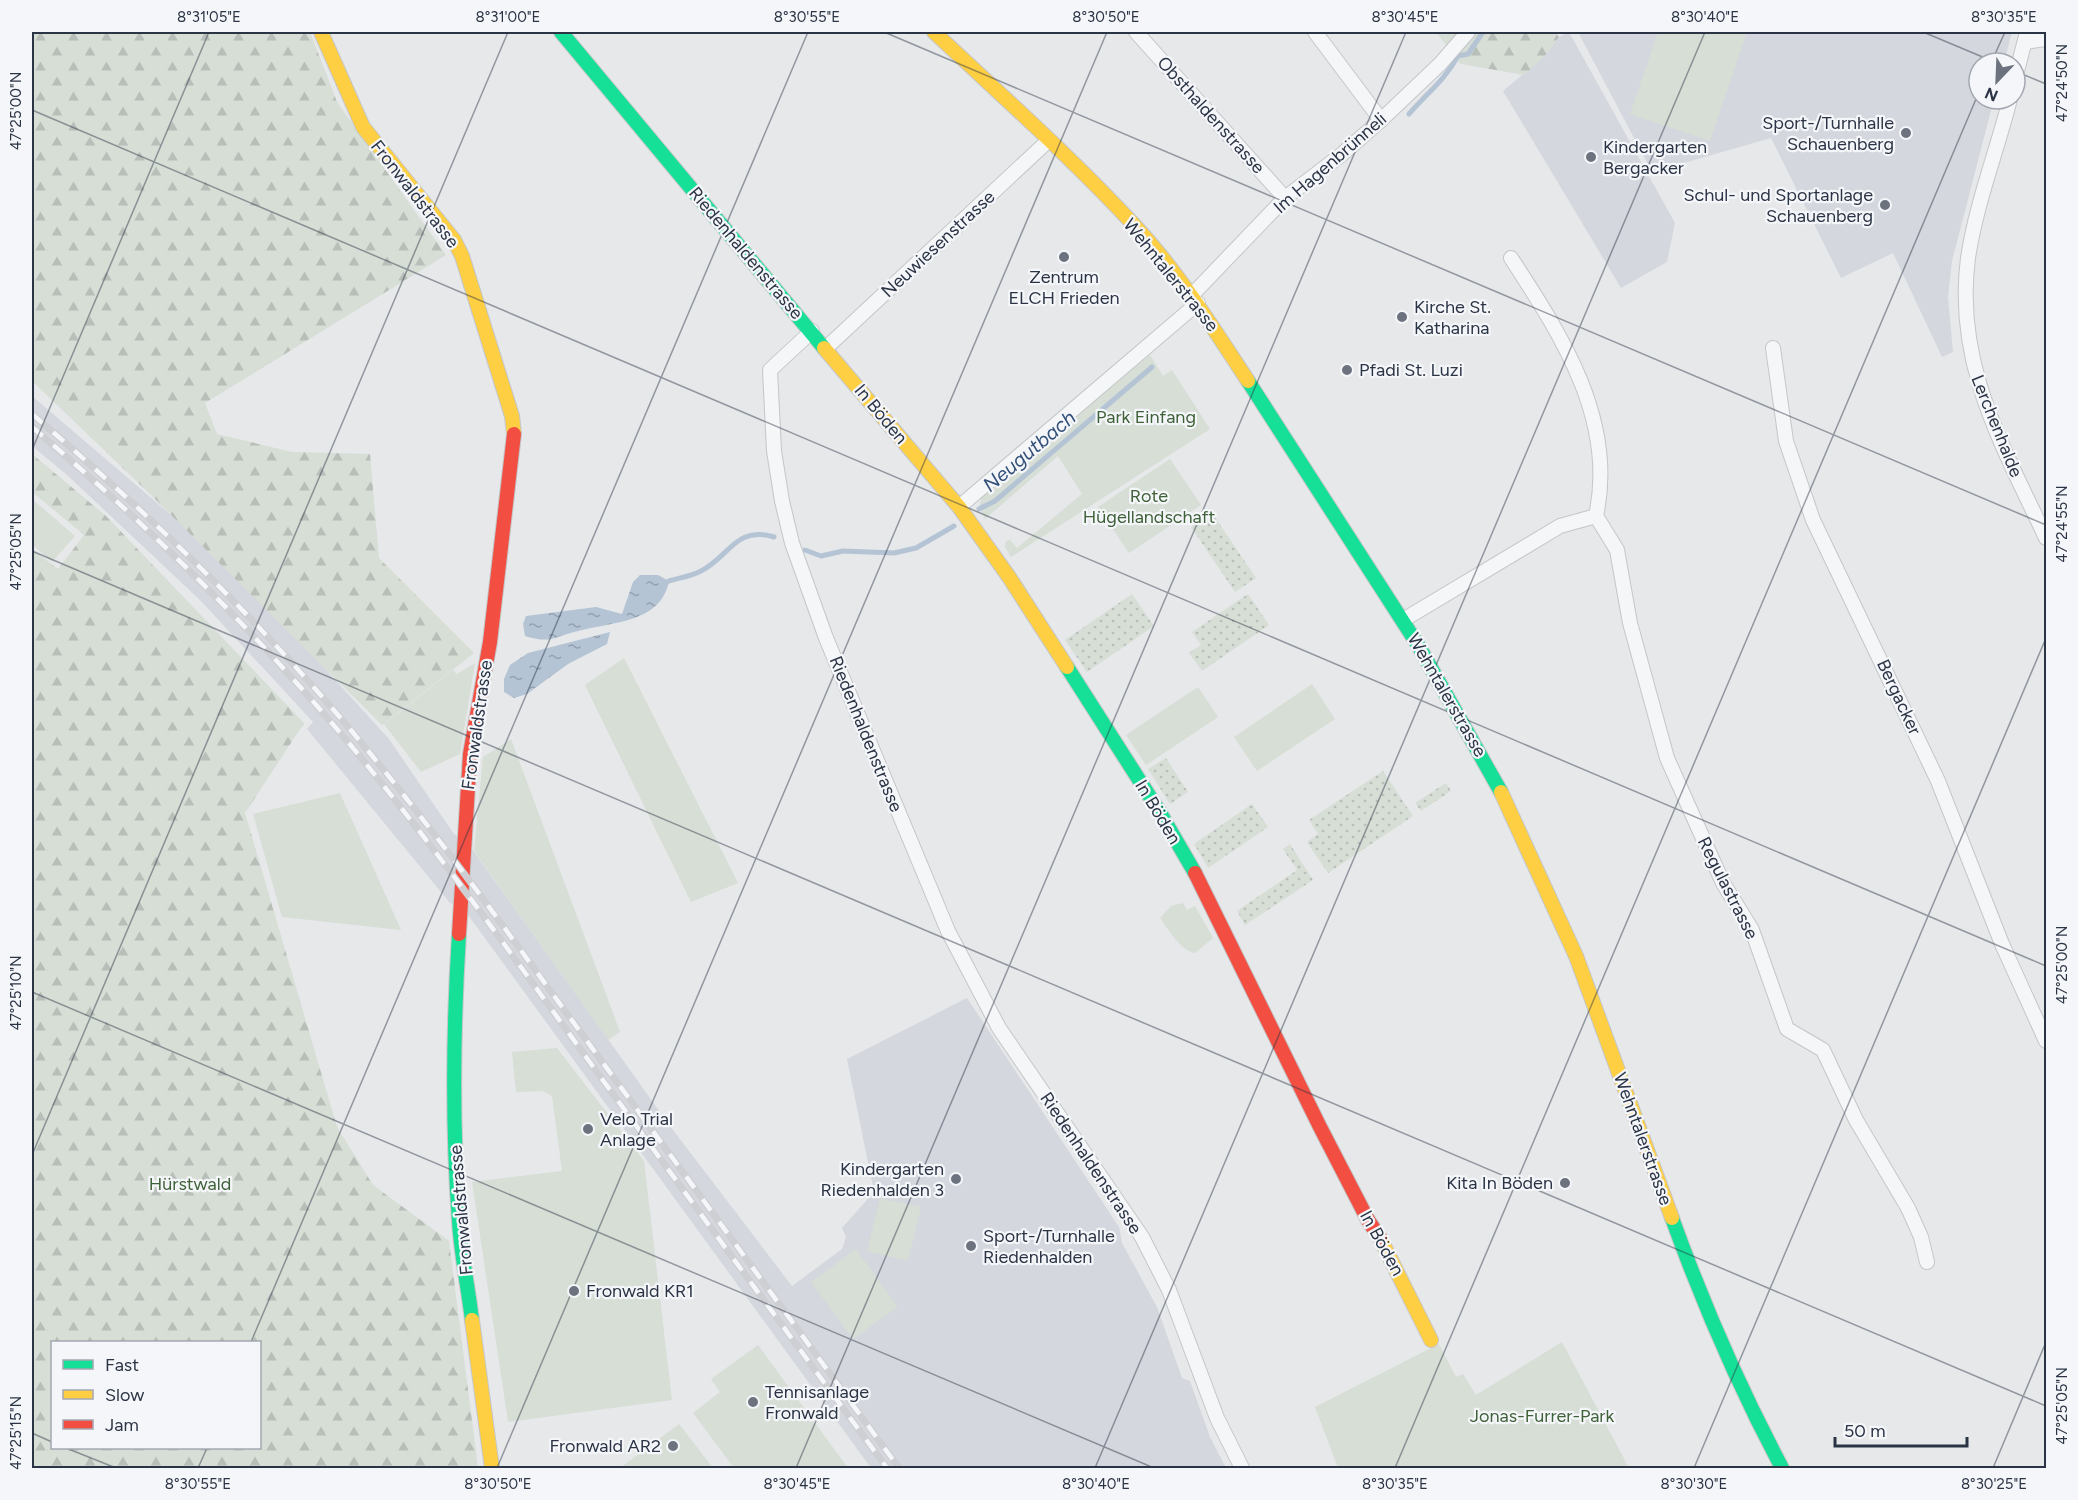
<svg xmlns="http://www.w3.org/2000/svg" width="2078" height="1500" font-family="Figtree,sans-serif">
	<style>
		.built { fill: #d4d7dd }
		.grass { fill: url(#grass-dots) }
		.forest { fill: url(#forest-firs); fill-rule: evenodd }
		.green { fill: #d6ded6 }
		.water { fill: url(#water-ripples) }
		.lines { fill: none; stroke-linecap: round; stroke-linejoin: round }
		.stream { stroke: #b4c4d5; stroke-width: 5 }
		.street-casing { stroke: #c4c6c8; stroke-width: 16 }
		.fast-casing { stroke: #c4c6c8; stroke-width: 16 }
		.slow-casing { stroke: #c4c6c8; stroke-width: 16 }
		.jam-casing { stroke: #c4c6c8; stroke-width: 16 }
		.street { stroke: #f5f6f7; stroke-width: 14 }
		.fast { stroke: #16e098; stroke-width: 14 }
		.slow { stroke: #ffcf43; stroke-width: 14 }
		.jam { stroke: #f24e42; stroke-width: 14 }
		.rail-casing { stroke: #cecfd2; stroke-width: 7 }
		.rail { stroke: #f4f6f9; stroke-width: 4.5; stroke-dasharray: 14; stroke-linecap: butt }
		.ticks { fill: none; stroke: #2b3445; stroke-width: 1.5; stroke-opacity: 0.45 }
		.poi-dot { fill: #6c737f; stroke: #f4f6f9; stroke-width: 2 }
		.labels { text-anchor: middle; dominant-baseline: central; stroke-width: 4.5; stroke-linejoin: round; paint-order: stroke }
		.street-label { font-size: 18px; fill: #2b3445; stroke: #f4f6f9 }
		.poi-label { font-size: 18px; fill: #2b3445; stroke: #f4f6f9; text-anchor: start }
		.park-label { font-size: 18px; fill: #3f6138; stroke: #f4f6f9 }
		.water-label { font-size: 20px; font-style: italic; fill: #34527a; stroke: #f4f6f9 }
		.neatline { fill: none; stroke: #2b3445; stroke-width: 2 }
		.ticks-label { font-size: 15px; text-anchor: middle; fill: #2b3445 }
	</style>
	<defs>
		<pattern id="grass-dots" width="8" height="8" patternUnits="userSpaceOnUse" patternTransform="scale(1.5)"><rect width="8" height="8" fill="#d6ded6"/><path d="M2 2h.1M6 6h.1" fill="none" stroke="#b8bfb9" stroke-width="1.8" stroke-linecap="round"/></pattern>
		<pattern id="forest-firs" width="22" height="20" patternUnits="userSpaceOnUse" patternTransform="scale(1.5)"><rect width="22" height="20" fill="#d6ded6"/><path d="M5 1l3.5 6h-7zM16 11l3.5 6h-7z" fill="#b8bfb9"/></pattern>
		<pattern id="water-ripples" width="26" height="14" patternUnits="userSpaceOnUse" patternTransform="scale(1.5)"><rect width="26" height="14" fill="#b4c4d5"/><path d="M2 4q2-2 4 0t4 0M15 11q2-2 4 0t4 0" fill="none" stroke="#93a0af"/></pattern>
	</defs>
	<rect width="100%" height="100%" fill="#e6e8ea"/>
	<g class="built">
		<path d="M1569,32L1675,223L1667,262L1621,288L1503,91L1545,56L1559,37Z"/>
		<path d="M1578,32H2012L2004,63H1979V99H1994L1952,261L1948,297L1953,352L1942,357L1893,253L1841,278L1771,138L1652,172Z"/>
		<path d="M32,396L211,549L249,585L389,739L454,834L467,842L670,1126L792,1286L842,1249L846,1237L842,1228L874,1192L847,1059L967,998L1119,1227L1122,1243L1157,1307L1182,1378L1190,1381L1210,1437L1226,1468H1044L1040,1466L1036,1468H871L463,908L450,903L307,729L313,722L200,600L66,474L32,446Z"/>
	</g>
	<g class="grass">
		<path d="M1212,513L1256,578L1235,592L1191,527Z"/>
		<path d="M1132,594L1154,626L1087,672L1065,640Z"/>
		<path d="M1248,594L1269,625L1202,671L1189,653L1201,645L1192,632Z"/>
		<path d="M1166,758L1188,792L1170,804L1148,769Z"/>
		<path d="M1383,771L1413,816L1328,873L1307,842L1318,834L1309,820Z"/>
		<path d="M1446,783L1451,791L1421,811L1415,803Z"/>
		<path d="M1252,804L1268,827L1208,868L1194,844Z"/>
		<path d="M1290,844L1313,880L1245,925L1237,911L1297,870L1283,849Z"/>
	</g>
	<g class="forest">
		<path d="M32,32H310L337,102L446,255L205,403L217,434L292,452L370,454L379,558L474,653L382,725L152,496L32,381Z"/>
		<path d="M1436,32H1555L1559,37L1545,56L1524,75L1461,64Z"/>
		<path d="M32,454L106,516L304,723L245,813L337,1127L373,1185L449,1241L478,1468H32V549L58,569L84,535L32,492ZM52,1342H260V1448H52Z"/>
	</g>
	<g class="green">
		<path d="M1658,32H1747L1710,141L1630,114Z"/>
		<path d="M1150,355L1163,376L1172,370L1210,429L1011,557L1005,547L1006,541L1010,540L1017,548L1082,494L1058,456L985,519L979,506L982,496L1068,421Z"/>
		<path d="M1170,459L1201,505L1129,553L1098,507Z"/>
		<path d="M32,499L75,536L52,562L32,544Z"/>
		<path d="M624,658L738,883L691,902L585,685Z"/>
		<path d="M475,663L460,754L421,772L384,724L453,670L457,674Z"/>
		<path d="M1312,684L1335,719L1257,771L1234,737Z"/>
		<path d="M1198,687L1218,717L1146,765L1126,735Z"/>
		<path d="M511,739L620,1032L608,1040L474,851L483,757Z"/>
		<path d="M340,793L401,930L282,917L253,814Z"/>
		<path d="M1183,903L1187,910L1195,906L1213,938L1195,953C1180,950 1169,930 1160,918L1171,906Z"/>
		<path d="M557,1048L644,1161L672,1400L508,1422L472,1182L562,1171L552,1096L543,1091L516,1092L512,1052Z"/>
		<path d="M880,1198L921,1207L908,1261L867,1251Z"/>
		<path d="M856,1249L898,1307L853,1339L811,1282Z"/>
		<path d="M1562,1342L1629,1468H1338L1315,1407L1439,1344L1456,1377L1463,1374L1476,1395Z"/>
		<path d="M758,1345L848,1468H734L693,1413L720,1392L711,1379Z"/>
		<path d="M679,1424L713,1468H620Z"/>
	</g>
	<g class="water">
		<path d="M640,575H658L669,581C661,623 612,622 578,631C553,637 552,644 525,636L523,624L526,616L596,607L622,614L633,582Z"/>
		<path d="M610,632L607,644L568,664L527,694L514,698L504,692V679L510,665L528,653Z"/>
	</g>
	<g class="lines">
		<g class="stream">
			<path d="M1409,114C1427,93 1444,81 1458,56L1468,54L1483,32"/>
			<path d="M979,509L995,501L1152,367"/>
			<path d="M805,550L821,556L843,551L894,553L916,548L954,526"/>
			<path d="M669,581C679,578 692,576 701,571C729,557 736,525 774,537"/>
		</g>
		<defs>
			<g id="street">
				<path d="M1136,32L1285,198"/>
				<path d="M1315,32L1381,120"/>
				<path d="M2025,42L2046,39"/>
				<path d="M2015,79L2027,32"/>
				<path d="M2010,99C1997,151 1976,204 1968,258C1954,364 2003,446 2046,538"/>
				<path d="M1511,258C1561,335 1617,420 1596,516L1617,550L1630,623L1667,758L1723,883L1752,930L1787,1029L1823,1050L1856,1120L1908,1208L1921,1237L1927,1262"/>
				<path d="M1192,295L1285,198L1341,155L1381,120L1440,64L1468,32"/>
				<path d="M812,331L770,370L774,451L782,501L792,543L826,638L948,931L999,1028L1142,1237L1169,1290L1217,1418L1242,1468"/>
				<path d="M826,348L1049,140"/>
				<path d="M1773,348L1786,441L1813,520L1938,781L2002,944L2046,1041"/>
				<path d="M959,507L1198,303"/>
				<path d="M1403,620L1560,526L1596,516"/>
			</g>
			<g id="fast">
				<path d="M561,32L824,348"/>
				<path d="M1248,381L1418,645L1501,792"/>
				<path d="M1067,667L1159,811L1195,873"/>
				<path d="M459,934C453,1030 452,1125 459,1221C461,1254 468,1287 472,1320"/>
				<path d="M1672,1218C1703,1304 1739,1387 1782,1468"/>
			</g>
			<g id="slow">
				<path d="M321,32L363,127L454,240L462,256L512,416L514,434"/>
				<path d="M934,32C1002,96 1072,158 1135,226C1179,273 1213,328 1248,381"/>
				<path d="M824,348L959,507L1009,577L1067,667"/>
				<path d="M1501,792L1576,956L1672,1218"/>
				<path d="M1380,1238L1431,1340"/>
				<path d="M472,1320L492,1468"/>
			</g>
			<g id="jam">
				<path d="M1195,873L1320,1127L1368,1220L1380,1238"/>
				<path d="M459,934L470,754L490,642L514,434"/>
			</g>
		</defs>
		<use href="#street" class="street-casing"/>
		<use href="#fast" class="fast-casing"/>
		<use href="#slow" class="slow-casing"/>
		<use href="#jam" class="jam-casing"/>
		<use href="#street" class="street"/>
		<use href="#fast" class="fast"/>
		<use href="#slow" class="slow"/>
		<use href="#jam" class="jam"/>
		<defs>
			<g id="rail">
				<path d="M32,414C133,500 230,592 318,692C415,802 500,922 587,1041C691,1183 795,1326 899,1468"/>
				<path d="M32,427C147,524 256,632 353,748C438,851 516,960 594,1068C692,1202 789,1335 887,1468"/>
			</g>
		</defs>
		<use href="#rail" class="rail-casing"/>
		<use href="#rail" class="rail"/>
	</g>
	<path class="ticks" d="M884,32L2046,525M1923,32L1997,63M1991,63L2005,32M2015,71L2046,84M32,110L2046,966M32,450L209,32M32,551L2046,1406M32,992L1154,1468M32,1155L508,32M251,1342L808,32M32,1433L52,1442M66,1448L116,1468M198,1468L207,1448M497,1468L1107,32M796,1468L1406,32M1095,1468L1705,32M1395,1468L1979,92M1694,1468L2046,638M1993,1468L2046,1342"/>
	<g class="poi-dot">
		<circle cx="1906" cy="133" r="6"/>
		<circle cx="1591" cy="157" r="6"/>
		<circle cx="1885" cy="205" r="6"/>
		<circle cx="1064" cy="257" r="6"/>
		<circle cx="1402" cy="317" r="6"/>
		<circle cx="1347" cy="370" r="6"/>
		<circle cx="588" cy="1129" r="6"/>
		<circle cx="956" cy="1179" r="6"/>
		<circle cx="1565" cy="1183" r="6"/>
		<circle cx="971" cy="1246" r="6"/>
		<circle cx="574" cy="1291" r="6"/>
		<circle cx="753" cy="1402" r="6"/>
		<circle cx="673" cy="1446" r="6"/>
	</g>
	<g class="labels">
		<g class="street-label">
			<text transform="translate(1211 115) rotate(48)">Obsthaldenstrasse</text>
			<text transform="translate(1330 163) rotate(-41)">Im Hagenbrünneli</text>
			<text transform="translate(415 194) rotate(52)">Fronwaldstrasse</text>
			<text transform="translate(938 244) rotate(-43)">Neuwiesenstrasse</text>
			<text transform="translate(746 253) rotate(50)">Riedenhaldenstrasse</text>
			<text transform="translate(1171 275) rotate(51)">Wehntalerstrasse</text>
			<text transform="translate(881 414) rotate(50)">In Böden</text>
			<text transform="translate(1997 426) rotate(68)">Lerchenhalde</text>
			<text transform="translate(1447 695) rotate(60)">Wehntalerstrasse</text>
			<text transform="translate(1899 697) rotate(65)">Bergacker</text>
			<text transform="translate(477 725) rotate(-82)">Fronwaldstrasse</text>
			<text transform="translate(866 734) rotate(68)">Riedenhaldenstrasse</text>
			<text transform="translate(1158 812) rotate(59)">In Böden</text>
			<text transform="translate(1728 888) rotate(63)">Regulastrasse</text>
			<text transform="translate(1643 1139) rotate(70)">Wehntalerstrasse</text>
			<text transform="translate(1091 1163) rotate(56)">Riedenhaldenstrasse</text>
			<text transform="translate(461 1210) rotate(-95)">Fronwaldstrasse</text>
			<text transform="translate(1382 1243) rotate(61)">In Böden</text>
		</g>
		<g class="poi-label">
			<text x="1894" y="123" text-anchor="end">Sport-/Turnhalle<tspan x="1894" dy="21">Schauenberg</tspan></text>
			<text x="1603" y="147">Kindergarten<tspan x="1603" dy="21">Bergacker</tspan></text>
			<text x="1873" y="195" text-anchor="end">Schul- und Sportanlage<tspan x="1873" dy="21">Schauenberg</tspan></text>
			<text x="1064" y="277" text-anchor="middle">Zentrum<tspan x="1064" dy="21">ELCH Frieden</tspan></text>
			<text x="1414" y="307">Kirche St.<tspan x="1414" dy="21">Katharina</tspan></text>
			<text x="1359" y="370">Pfadi St. Luzi</text>
			<text x="600" y="1119">Velo Trial<tspan x="600" dy="21">Anlage</tspan></text>
			<text x="944" y="1169" text-anchor="end">Kindergarten<tspan x="944" dy="21">Riedenhalden 3</tspan></text>
			<text x="1553" y="1183" text-anchor="end">Kita In Böden</text>
			<text x="983" y="1236">Sport-/Turnhalle<tspan x="983" dy="21">Riedenhalden</tspan></text>
			<text x="586" y="1291">Fronwald KR1</text>
			<text x="765" y="1392">Tennisanlage<tspan x="765" dy="21">Fronwald</tspan></text>
			<text x="661" y="1446" text-anchor="end">Fronwald AR2</text>
		</g>
		<g class="park-label">
			<text x="1146" y="417">Park Einfang</text>
			<text x="1149" y="496">Rote<tspan x="1149" dy="21">Hügellandschaft</tspan></text>
			<text x="190" y="1184">Hürstwald</text>
			<text x="1542" y="1416">Jonas-Furrer-Park</text>
		</g>
		<g class="water-label">
			<text transform="translate(1029 451) rotate(-40)">Neugutbach</text>
		</g>
	</g>
	<rect width="2078" height="1500" fill="none" stroke="#f4f6f9" stroke-width="66"/>
	<rect x="51" y="1341" width="210" height="108" fill="#f4f6f9" stroke="#a4a8b1" stroke-width="1.5"/>
	<rect x="63" y="1360" width="30" height="9" fill="#16e098" stroke="#a4a8b1" stroke-width="1.5"/>
	<text x="105" y="1371" font-size="18" fill="#2b3445">Fast</text>
	<rect x="63" y="1390" width="30" height="9" fill="#ffcf43" stroke="#a4a8b1" stroke-width="1.5"/>
	<text x="105" y="1401" font-size="18" fill="#2b3445">Slow</text>
	<rect x="63" y="1420" width="30" height="9" fill="#f24e42" stroke="#a4a8b1" stroke-width="1.5"/>
	<text x="105" y="1431" font-size="18" fill="#2b3445">Jam</text>
	<g transform="translate(1997 81) rotate(203)"><circle r="28" fill="#f4f6f9" stroke="#a4a8b1" stroke-width="1.5"/>
	<path d="M0-4.5L10 22L0 15L-10 22Z" fill="#6c737f"/>
	<text y="-9" font-size="16" font-weight="bold" text-anchor="middle" fill="#2b3445">N</text>
	</g>
	<path d="M1835 1437v9h132v-9" fill="none" stroke="#2b3445" stroke-width="3"/>
	<text x="1844" y="1437" font-size="18" fill="#2b3445" stroke="#f4f6f9" stroke-width="4.5" paint-order="stroke">50 m</text>
	<rect x="33" y="33" width="2012" height="1434" class="neatline"/>
	<g class="ticks-label">
		<text x="209" y="22">8°31'05"E</text>
		<text x="508" y="22">8°31'00"E</text>
		<text x="807" y="22">8°30'55"E</text>
		<text x="1106" y="22">8°30'50"E</text>
		<text x="1405" y="22">8°30'45"E</text>
		<text x="1705" y="22">8°30'40"E</text>
		<text x="2004" y="22">8°30'35"E</text>
		<text transform="translate(2062 83) rotate(-90)" y="5">47°24'50"N</text>
		<text transform="translate(16 111) rotate(-90)" y="5">47°25'00"N</text>
		<text transform="translate(2062 524) rotate(-90)" y="5">47°24'55"N</text>
		<text transform="translate(16 552) rotate(-90)" y="5">47°25'05"N</text>
		<text transform="translate(2062 965) rotate(-90)" y="5">47°25'00"N</text>
		<text transform="translate(16 993) rotate(-90)" y="5">47°25'10"N</text>
		<text transform="translate(2062 1406) rotate(-90)" y="5">47°25'05"N</text>
		<text transform="translate(16 1433) rotate(-90)" y="5">47°25'15"N</text>
		<text x="198" y="1489">8°30'55"E</text>
		<text x="498" y="1489">8°30'50"E</text>
		<text x="797" y="1489">8°30'45"E</text>
		<text x="1096" y="1489">8°30'40"E</text>
		<text x="1395" y="1489">8°30'35"E</text>
		<text x="1694" y="1489">8°30'30"E</text>
		<text x="1994" y="1489">8°30'25"E</text>
	</g>
</svg>
